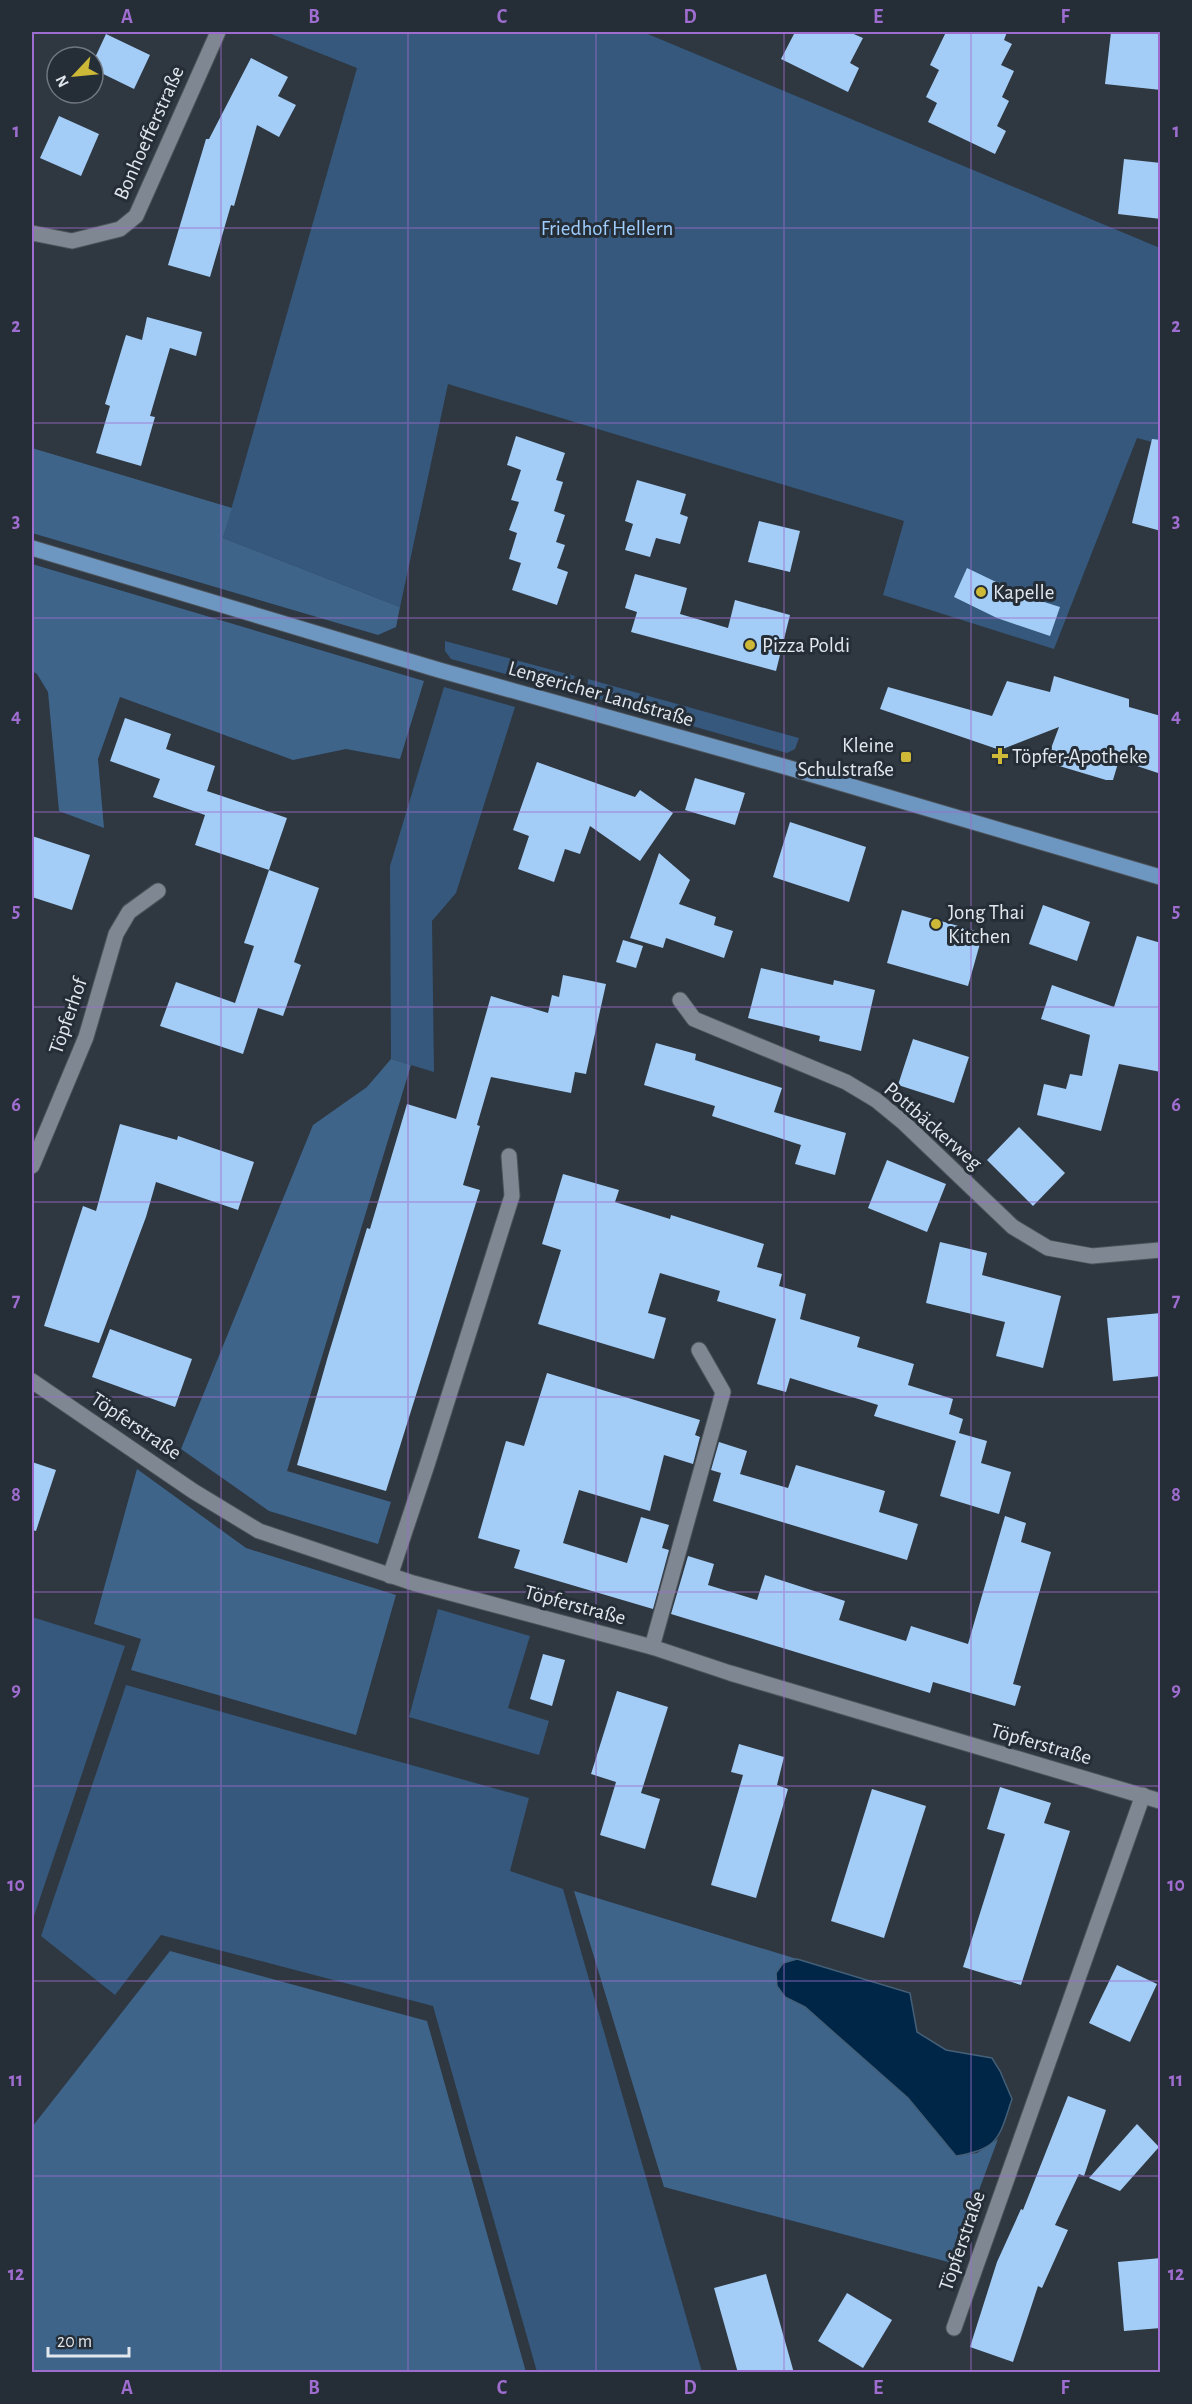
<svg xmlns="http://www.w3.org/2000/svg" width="1192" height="2404" font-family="'Alegreya Sans',sans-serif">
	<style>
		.green { fill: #35587c }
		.forest { fill: #3e648a }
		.water { fill: #002647; stroke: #446079; stroke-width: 1.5 }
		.building { fill: #a3cdf7 }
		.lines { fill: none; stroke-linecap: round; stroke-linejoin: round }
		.minor-casing { stroke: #4c535a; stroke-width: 17 }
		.major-casing { stroke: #4c535a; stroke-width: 17 }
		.minor { stroke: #7f8892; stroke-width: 15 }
		.major { stroke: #6d96c0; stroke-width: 15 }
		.grid { fill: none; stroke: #9f6dcf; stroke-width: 1.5; stroke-opacity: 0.55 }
		.poi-dot { fill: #ceb837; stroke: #252d36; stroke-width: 2 }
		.labels { text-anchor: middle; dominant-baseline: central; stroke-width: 6; stroke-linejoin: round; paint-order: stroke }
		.street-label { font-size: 21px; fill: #e2e7ed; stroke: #252d36 }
		.park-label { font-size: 21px; fill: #9ecdfd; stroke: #252d36 }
		.poi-label { font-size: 21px; fill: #e2e7ed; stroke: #252d36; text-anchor: start }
		.neatline { fill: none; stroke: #9f6dcf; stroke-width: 2 }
		.grid-label { font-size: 20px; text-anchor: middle; font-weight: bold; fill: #9f6dcf }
	</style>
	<rect width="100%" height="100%" fill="#2f3740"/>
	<g class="green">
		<path d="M266,32H643L1160,248V444L1137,438L1054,649L883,595L904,521L448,384L400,607L223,538L357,68Z"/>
		<path d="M445,641L575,676L567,691L451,659L445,651Z"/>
		<path d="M588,679L799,738L795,749L787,753L587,696Z"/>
		<path d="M444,687L515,707L456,893L432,921L434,1072L391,1059L390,866Z"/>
		<path d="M438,1609L530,1636L508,1708L549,1721L539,1755L409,1717Z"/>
		<path d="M32,1617L125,1646L32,1922Z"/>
		<path d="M126,1685L529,1798L510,1871L563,1889L702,2372H537L433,2006L161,1935L115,1995L41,1936Z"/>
	</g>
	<g class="forest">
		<path d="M32,448L232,508L223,538L400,607L396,627L378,635L32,533Z"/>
		<path d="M32,564L424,681L400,759L346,749L293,760L120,697L98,759L104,828L59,811L48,692L37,674L32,671Z"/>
		<path d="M391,1059L411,1065L287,1471L391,1502L378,1544L269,1511L181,1449L313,1125L367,1087Z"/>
		<path d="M137,1469L246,1548L396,1595L356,1735L131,1670L141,1639L94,1624Z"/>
		<path d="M574,1891L797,1959L783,1963L785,1997L805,2007L908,2098L956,2156L977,2153L998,2139L952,2263L664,2187Z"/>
		<path d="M170,1951L427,2021L526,2372H32V2127Z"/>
	</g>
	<path class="water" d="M797,1959L910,1993L917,2032L946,2050L992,2058L1000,2071L1012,2099C999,2137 1000,2149 956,2156L908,2098L805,2007L785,1997L777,1986L776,1973L783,1963Z"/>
	<g class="building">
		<path d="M795,32H849L863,38L850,63L859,68L848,92L781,59Z"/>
		<path d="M946,32H1007L1004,40L1012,44L1001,65L1014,71L1002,97L1009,101L997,126L1006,131L995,154L928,122L937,103L926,97L939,70L930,65Z"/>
		<path d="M1111,32H1161V90L1105,84Z"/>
		<path d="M106,34L150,55L134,89L93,69V62Z"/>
		<path d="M251,58L288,77L278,96L296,105L279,137L257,125L234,206L231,205L210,277L168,265L206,139H209Z"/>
		<path d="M59,116L99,134L81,176L40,158Z"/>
		<path d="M1124,159L1161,163V219L1118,214Z"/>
		<path d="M147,317L202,332L196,356L170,348L150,416L155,417L141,466L96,453L110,406L105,404L126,335L142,340Z"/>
		<path d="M516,436L565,453L556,480L563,482L554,511L565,515L556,542L565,545L557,568L568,572L557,605L512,590L521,563L509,559L517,533L509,530L519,502L511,500L521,470L507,465Z"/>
		<path d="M1152,439L1161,440V531L1132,523Z"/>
		<path d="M637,480L686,494L680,514L688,517L680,544L656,538L650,557L625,550L633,524L625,521Z"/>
		<path d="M759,521L800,531L790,572L748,562Z"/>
		<path d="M967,568L1025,596L1060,607L1050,636L997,618L954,597Z"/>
		<path d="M635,574L687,588L680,614L728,628L735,600L790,615L776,671L631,632L637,612L625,608Z"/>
		<path d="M1054,676L1129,699V707L1161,716V774L1119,760L1113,780H1106L1046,762L1059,727L1000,750L880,709L888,687L992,716L1007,681L1050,692Z"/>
		<path d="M125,718L171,734L166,749L215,766L207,791L287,818L269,870L195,845L205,815L153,797L160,779L110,761Z"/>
		<path d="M537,762L635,797L640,790L673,813L640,861L590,826L580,854L565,849L554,882L518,869L529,836L513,830Z"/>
		<path d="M695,778L745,793L735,825L685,810Z"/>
		<path d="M790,822L866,847L849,902L773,877Z"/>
		<path d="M32,836L90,855L72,910L32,897Z"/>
		<path d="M659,853L690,880L679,904L716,917L714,925L733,931L724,958L666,938L663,948L630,938Z"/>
		<path d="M269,870L319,888L294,962L301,965L283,1016L258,1008L243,1054L160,1026L176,982L235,1003L254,946L244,943Z"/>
		<path d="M1043,905L1090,922L1077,961L1029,944Z"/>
		<path d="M902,910L983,933L968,986L887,963Z"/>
		<path d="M1137,936L1161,943V1072L1119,1064L1101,1131L1037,1115L1044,1084L1066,1089L1070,1074L1082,1076L1090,1035L1041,1019L1052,985L1114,1007Z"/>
		<path d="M623,940L643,946L636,968L616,962Z"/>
		<path d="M761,968L833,985L834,980L875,990L861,1051L819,1041L820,1036L748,1018Z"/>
		<path d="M563,975L606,984L586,1074L575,1072L571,1093L491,1077L477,1125L480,1126L463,1185L480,1190L386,1491L297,1465L328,1356L367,1228L370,1229L407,1104L456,1119L491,996L548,1013L552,995L559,997Z"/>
		<path d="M913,1039L969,1057L954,1103L898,1085Z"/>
		<path d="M656,1043L696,1054L695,1060L782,1088L774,1112L846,1133L835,1175L795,1164L801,1145L712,1116L715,1106L644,1085Z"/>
		<path d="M120,1124L177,1140L178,1136L254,1162L238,1210L156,1182L146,1217L99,1343L44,1326L83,1206L96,1211Z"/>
		<path d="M1019,1127L1065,1173L1033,1206L987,1160Z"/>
		<path d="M887,1160L946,1184L927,1232L868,1208Z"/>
		<path d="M563,1174L619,1190L615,1202L670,1219L671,1215L764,1244L757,1267L782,1274L779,1286L806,1294L800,1319L860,1337L857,1347L914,1364L908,1385L953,1399L949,1414L963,1419L959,1433L987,1441L981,1463L1011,1472L999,1514L940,1496L956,1441L874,1416L878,1405L790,1378L786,1392L757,1384L776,1319L717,1301L720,1291L660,1273L648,1313L666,1318L654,1359L538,1324L561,1250L542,1244Z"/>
		<path d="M940,1242L987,1253L982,1275L1061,1296L1043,1368L996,1356L1005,1322L926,1303Z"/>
		<path d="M1161,1313V1376L1113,1381L1107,1318Z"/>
		<path d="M110,1329L192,1359L175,1407L92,1377Z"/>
		<path d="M547,1373L700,1420L695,1435L700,1437L693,1464L664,1455L650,1511L579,1490L563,1543L627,1563L641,1517L669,1525L662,1548L669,1550L653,1609L514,1568L520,1550L478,1538L506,1441L524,1446Z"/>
		<path d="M719,1442L747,1451L740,1474L788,1488L796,1465L885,1491L879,1512L918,1524L907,1560L713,1501L721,1473L711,1470Z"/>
		<path d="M32,1462L56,1470L36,1531L32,1530Z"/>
		<path d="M1005,1516L1026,1523L1021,1542L1051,1552L1013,1684L1021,1686L1015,1706L933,1682L930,1693L671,1614L688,1556L714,1564L708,1585L757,1600L765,1575L845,1601L839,1620L906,1641L911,1626L968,1644Z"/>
		<path d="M543,1654L565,1660L552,1706L530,1699Z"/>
		<path d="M617,1691L668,1707L641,1793L660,1799L645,1849L600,1835L616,1782L591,1774Z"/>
		<path d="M739,1744L784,1757L777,1785L788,1789L756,1898L711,1885L743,1775L731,1772Z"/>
		<path d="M1000,1787L1051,1803L1044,1823L1070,1831L1021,1985L963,1967L1005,1834L987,1829Z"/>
		<path d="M872,1789L926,1806L884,1938L831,1921Z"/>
		<path d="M1117,1965L1157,1984L1130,2042L1089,2023Z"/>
		<path d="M1068,2096L1106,2110L1084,2176L1079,2174L1055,2225L1068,2230L1042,2288L1038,2286L1013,2362L970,2347L997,2262L1021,2209L1023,2210Z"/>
		<path d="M1137,2124L1159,2147L1120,2191L1089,2178Z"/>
		<path d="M1161,2258V2328L1124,2331L1118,2262Z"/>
		<path d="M766,2274L794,2373H738L714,2288Z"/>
		<path d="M847,2293L892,2320L863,2368L818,2341Z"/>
	</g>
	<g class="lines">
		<defs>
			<g id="minor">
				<path d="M32,233L72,241L120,229L136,216L218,32"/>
				<path d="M680,1000L694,1019L846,1082L876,1100L904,1123L1013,1227L1048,1248L1092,1256L1160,1250"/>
				<path d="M32,1166L86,1037L116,934L129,912L158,891"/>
				<path d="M32,1381L193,1491L259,1531L413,1583L652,1647L730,1673L1160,1801"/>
				<path d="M390,1576L427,1465L512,1196L509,1156"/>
				<path d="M652,1647L723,1392L699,1350"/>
				<path d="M954,2328L1143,1795"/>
			</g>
			<path id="major" d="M32,548L439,670L786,767L1160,877"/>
		</defs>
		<use href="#minor" class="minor-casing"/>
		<use href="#major" class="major-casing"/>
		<use href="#minor" class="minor"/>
		<use href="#major" class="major"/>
	</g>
	<path class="grid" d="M221,32V2372M408,32V2372M596,32V2372M784,32V2372M971,32V2372M32,228H1160M32,423H1160M32,618H1160M32,812H1160M32,1007H1160M32,1202H1160M32,1397H1160M32,1592H1160M32,1786H1160M32,1981H1160M32,2176H1160"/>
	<g class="poi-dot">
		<circle cx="981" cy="592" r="6"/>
		<circle cx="750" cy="645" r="6"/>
		<path d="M997 747h6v6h6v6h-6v6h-6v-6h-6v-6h6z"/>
		<rect x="900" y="751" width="12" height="12" rx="3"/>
		<circle cx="936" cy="924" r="6"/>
	</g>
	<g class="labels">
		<g class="street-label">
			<text transform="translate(149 133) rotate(-66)">Bonhoefferstraße</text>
			<text transform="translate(601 694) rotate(16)">Lengericher Landstraße</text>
			<text transform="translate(68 1016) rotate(-71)">Töpferhof</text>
			<text transform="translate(933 1126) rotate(41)">Pottbäckerweg</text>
			<text transform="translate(136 1426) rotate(34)">Töpferstraße</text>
			<text transform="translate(575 1605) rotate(15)">Töpferstraße</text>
			<text transform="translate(1041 1744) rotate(16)">Töpferstraße</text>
			<text transform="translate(962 2241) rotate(-71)">Töpferstraße</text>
		</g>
		<g class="park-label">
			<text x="607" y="228">Friedhof Hellern</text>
		</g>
		<g class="poi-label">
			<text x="993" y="592">Kapelle</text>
			<text x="762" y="645">Pizza Poldi</text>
			<text x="894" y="745" text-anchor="end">Kleine<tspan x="894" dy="24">Schulstraße</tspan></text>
			<text x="1012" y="756">Töpfer-Apotheke</text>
			<text x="948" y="912">Jong Thai<tspan x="948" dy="24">Kitchen</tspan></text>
		</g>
	</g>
	<rect width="1192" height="2404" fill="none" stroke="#252d36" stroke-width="66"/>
	<g transform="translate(75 75) rotate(244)"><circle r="28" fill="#252d36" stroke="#71777f" stroke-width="1.5"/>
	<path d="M0-4.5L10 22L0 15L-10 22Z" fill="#ceb837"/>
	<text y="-9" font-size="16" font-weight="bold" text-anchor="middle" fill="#e2e7ed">N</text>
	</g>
	<path d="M48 2347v9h81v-9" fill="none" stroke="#e2e7ed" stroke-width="3"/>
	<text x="57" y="2347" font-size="18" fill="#e2e7ed" stroke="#252d36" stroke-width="4.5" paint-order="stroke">20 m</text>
	<rect x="33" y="33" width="1126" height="2338" class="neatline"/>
	<g class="grid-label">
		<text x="127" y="23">A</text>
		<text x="314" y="23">B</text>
		<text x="502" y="23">C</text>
		<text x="690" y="23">D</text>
		<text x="878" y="23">E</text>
		<text x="1065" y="23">F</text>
		<text x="16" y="137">1</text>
		<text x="1176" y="137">1</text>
		<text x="16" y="332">2</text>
		<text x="1176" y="332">2</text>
		<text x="16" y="527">3</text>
		<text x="1176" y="527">3</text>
		<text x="16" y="722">4</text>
		<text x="1176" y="722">4</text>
		<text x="16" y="917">5</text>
		<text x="1176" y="917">5</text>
		<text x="16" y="1111">6</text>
		<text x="1176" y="1111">6</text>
		<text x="16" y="1306">7</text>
		<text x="1176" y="1306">7</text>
		<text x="16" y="1501">8</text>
		<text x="1176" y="1501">8</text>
		<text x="16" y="1696">9</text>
		<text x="1176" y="1696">9</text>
		<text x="16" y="1891">10</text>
		<text x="1176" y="1891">10</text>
		<text x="16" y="2086">11</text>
		<text x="1176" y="2086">11</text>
		<text x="16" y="2280">12</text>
		<text x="1176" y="2280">12</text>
		<text x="127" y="2394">A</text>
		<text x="314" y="2394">B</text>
		<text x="502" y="2394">C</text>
		<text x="690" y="2394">D</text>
		<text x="878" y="2394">E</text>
		<text x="1065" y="2394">F</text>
	</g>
</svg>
